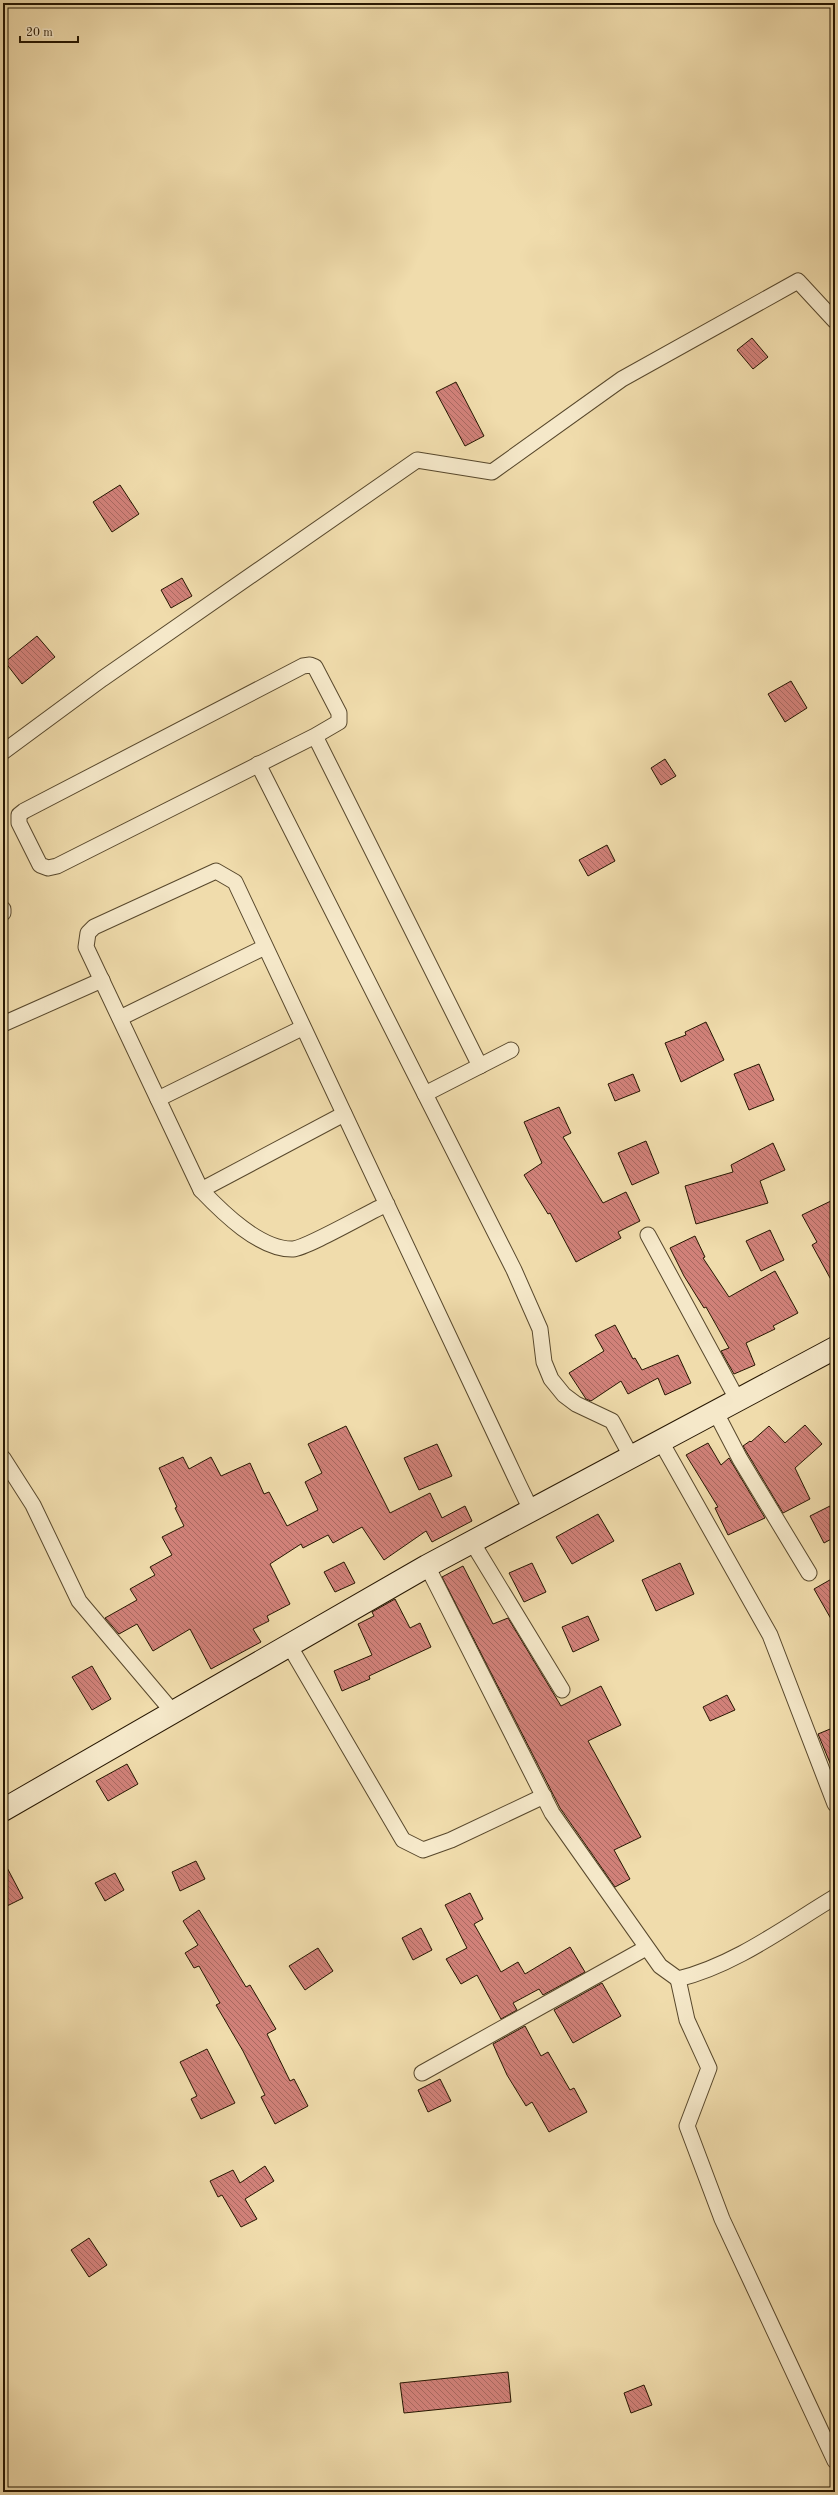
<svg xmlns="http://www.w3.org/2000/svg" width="838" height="2495" font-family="'Old Standard TT',serif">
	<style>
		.building { fill: url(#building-back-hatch); stroke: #261601 }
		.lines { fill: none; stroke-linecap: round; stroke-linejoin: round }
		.street-casing { stroke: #58482c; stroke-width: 17 }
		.secondary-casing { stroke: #261601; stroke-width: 24 }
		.street { stroke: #f5e8c9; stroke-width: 15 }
		.secondary { stroke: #f5e8c9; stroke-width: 22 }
	</style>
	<defs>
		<pattern id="building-back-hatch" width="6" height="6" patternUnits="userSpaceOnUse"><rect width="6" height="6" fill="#d18179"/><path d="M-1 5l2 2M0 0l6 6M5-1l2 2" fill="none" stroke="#a96961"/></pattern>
	</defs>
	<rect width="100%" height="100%" fill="#f0dcac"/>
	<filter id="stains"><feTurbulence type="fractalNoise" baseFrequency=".005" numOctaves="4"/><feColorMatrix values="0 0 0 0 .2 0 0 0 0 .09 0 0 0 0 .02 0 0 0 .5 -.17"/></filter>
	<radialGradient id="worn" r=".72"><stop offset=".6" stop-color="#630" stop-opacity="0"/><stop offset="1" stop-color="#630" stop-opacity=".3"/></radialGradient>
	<g class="building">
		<path d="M752,338L768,357L753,369L737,350Z"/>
		<path d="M456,382L484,436L465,446L436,392Z"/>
		<path d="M120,485L139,514L112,532L93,502Z"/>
		<path d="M182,578L192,596L171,608L161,590Z"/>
		<path d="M37,636L55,657L22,684L5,662Z"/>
		<path d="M791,681L807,708L785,722L768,694Z"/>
		<path d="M665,759L676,776L661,785L651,768Z"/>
		<path d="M607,845L615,861L588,876L579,860Z"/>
		<path d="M706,1022L724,1060L681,1082L665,1043L686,1035L685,1032Z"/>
		<path d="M759,1064L774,1100L749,1110L734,1074Z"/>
		<path d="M633,1074L640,1091L615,1101L608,1084Z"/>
		<path d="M559,1107L571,1133L563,1137L603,1203L626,1192L640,1221L618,1232L621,1238L576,1262L550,1213L548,1214L524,1175L542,1163L524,1122Z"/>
		<path d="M646,1141L659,1173L632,1185L618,1153Z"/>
		<path d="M773,1143L785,1170L760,1181L768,1203L696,1224L685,1186L733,1172L731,1165Z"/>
		<path d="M835,1199V1287L812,1245L817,1242L802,1215Z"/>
		<path d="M770,1230L784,1260L761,1271L746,1241Z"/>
		<path d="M695,1236L705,1257L703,1258L729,1297L775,1271L798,1313L773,1326L775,1329L746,1343L755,1365L734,1374L721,1351L729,1348L706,1307L704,1308L684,1276L670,1248Z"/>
		<path d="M615,1325L633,1359L635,1358L642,1370L678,1355L691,1383L665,1395L658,1378L628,1394L621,1381L591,1401L586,1399L569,1373L604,1351L595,1335Z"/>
		<path d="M805,1425L822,1444L795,1468L810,1499L783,1513L743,1446L750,1441L751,1442L769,1426L785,1443Z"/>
		<path d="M346,1426L390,1513L430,1493L442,1518L465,1506L472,1521L432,1542L426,1531L384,1560L362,1527L333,1543L328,1535L303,1548L301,1544L270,1564L290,1604L267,1616L269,1621L253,1629L261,1642L211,1669L190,1629L153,1651L137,1624L119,1634L105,1618L137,1600L130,1589L155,1575L150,1567L172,1555L162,1537L184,1526L175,1508L177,1507L159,1468L183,1457L189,1469L211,1457L221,1476L250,1463L264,1494L269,1492L287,1526L318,1510L305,1482L322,1473L308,1444Z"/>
		<path d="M708,1443L721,1465L729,1458L765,1518L728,1535L715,1508L718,1507L686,1455Z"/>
		<path d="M437,1444L452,1476L419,1490L404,1458Z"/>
		<path d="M830,1506L835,1517V1537L824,1543L810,1516Z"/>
		<path d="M598,1514L614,1541L572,1564L556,1537Z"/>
		<path d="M344,1562L355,1583L335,1592L324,1572Z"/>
		<path d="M532,1563L546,1592L524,1602L509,1573Z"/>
		<path d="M680,1563L694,1594L656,1611L642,1580Z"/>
		<path d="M463,1566L493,1624L508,1618L561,1706L601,1686L621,1725L588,1741L641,1837L614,1850L630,1879L615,1887L560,1808L442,1577Z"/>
		<path d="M835,1577V1626L814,1589Z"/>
		<path d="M395,1599L410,1628L420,1623L431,1647L369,1676L370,1679L342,1691L334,1671L372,1655L358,1624L374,1616L372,1612Z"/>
		<path d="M588,1616L599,1640L573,1652L562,1627Z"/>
		<path d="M92,1666L111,1699L92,1710L72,1677Z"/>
		<path d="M727,1695L735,1710L710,1721L703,1707Z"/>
		<path d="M835,1727V1775L818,1734Z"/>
		<path d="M127,1764L138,1784L108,1801L96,1781Z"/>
		<path d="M3,1860L23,1898L3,1908Z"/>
		<path d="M196,1861L205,1879L180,1891L172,1872Z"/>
		<path d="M115,1873L124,1890L105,1901L95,1883Z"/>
		<path d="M470,1893L483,1919L474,1924L501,1972L518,1962L525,1974L570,1947L585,1972L543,1995L539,1989L513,2003L517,2010L501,2019L477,1975L461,1984L446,1959L467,1948L445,1905Z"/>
		<path d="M199,1910L246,1987L250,1985L276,2029L267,2034L290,2081L294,2079L308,2106L275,2124L261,2097L265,2095L243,2051L216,2005L220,2003L199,1966L194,1968L185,1953L198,1945L183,1921Z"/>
		<path d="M421,1928L432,1950L413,1960L402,1938Z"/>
		<path d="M318,1948L333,1971L305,1990L289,1966Z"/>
		<path d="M602,1983L621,2016L573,2043L554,2010Z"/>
		<path d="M525,2026L541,2056L548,2052L570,2090L574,2088L587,2112L549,2132L532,2102L526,2106L507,2075L493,2044Z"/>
		<path d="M207,2049L235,2103L201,2119L191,2099L197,2096L180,2062Z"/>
		<path d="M440,2079L451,2101L428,2112L418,2090Z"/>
		<path d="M265,2166L274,2181L245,2199L257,2219L241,2227L222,2195L218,2197L210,2181L233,2170L240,2183Z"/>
		<path d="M89,2238L107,2265L89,2277L71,2250Z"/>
		<path d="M508,2372L511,2402L404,2413L400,2383Z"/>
		<path d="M644,2385L652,2405L631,2413L624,2393Z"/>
	</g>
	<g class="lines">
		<defs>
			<g id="street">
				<path d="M315,736L339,722V713L315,667L310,665L303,666L24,811L19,815V823L40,865L48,868L57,866L315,736L480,1066"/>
				<path d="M3,752L102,679L417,460L492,472L622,379L798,281L835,321"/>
				<path d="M258,764L514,1270L540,1329L544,1362L551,1379L564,1395L576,1404L612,1421L631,1456"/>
				<path d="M3,909V913"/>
				<path d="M120,1018L265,947"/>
				<path d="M3,1024L102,980"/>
				<path d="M425,1094L511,1050"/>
				<path d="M158,1099L302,1028"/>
				<path d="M201,1190L344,1114"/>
				<path d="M387,1204C369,1212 307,1248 293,1249C260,1250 222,1212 201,1190L86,947L88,933L94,927L216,871L235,882C329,1083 424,1283 518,1483L531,1510"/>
				<path d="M648,1235L737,1399"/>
				<path d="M715,1411L740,1459L809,1573"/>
				<path d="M660,1440L770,1635L835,1804"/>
				<path d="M3,1458L33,1505L79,1601L172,1711"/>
				<path d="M472,1542L562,1690"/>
				<path d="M427,1566L552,1813L660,1966L678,1979C735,1965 785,1927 835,1897"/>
				<path d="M289,1645L403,1840L423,1850L451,1840L544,1796"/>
				<path d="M678,1979L687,2020L709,2068L687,2126L722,2219L835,2461"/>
				<path d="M422,2073L646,1948"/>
			</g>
			<path id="secondary" d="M3,1810L427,1566L835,1348"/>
		</defs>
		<use href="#street" class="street-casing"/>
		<use href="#secondary" class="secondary-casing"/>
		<use href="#street" class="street"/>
		<use href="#secondary" class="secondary"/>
	</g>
	<rect width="838" height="2495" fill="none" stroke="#f0dcac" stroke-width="16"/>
	<rect x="4" y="4" width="830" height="2487" fill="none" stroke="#261601" stroke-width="2"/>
	<rect x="8" y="8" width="822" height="2479" fill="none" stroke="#261601"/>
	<path d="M20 36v6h58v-6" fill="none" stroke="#261601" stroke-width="2"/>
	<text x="26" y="36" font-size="12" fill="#261601" stroke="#f5e8c9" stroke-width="3" paint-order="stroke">20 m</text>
	<rect width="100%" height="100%" filter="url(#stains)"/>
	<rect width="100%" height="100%" fill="url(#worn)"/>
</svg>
